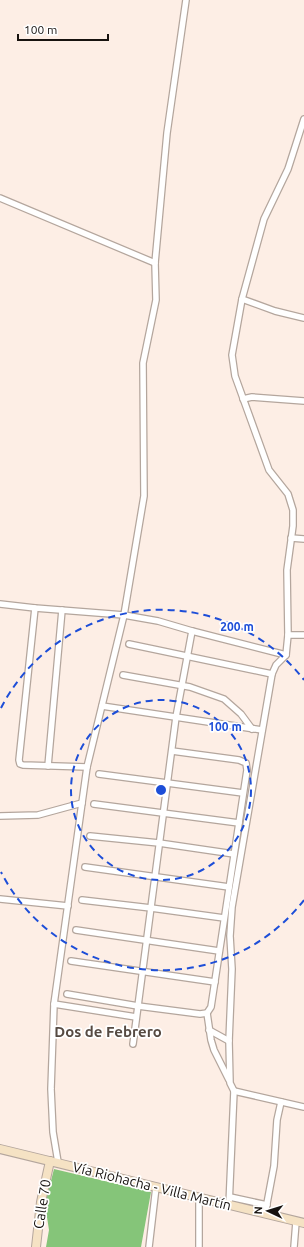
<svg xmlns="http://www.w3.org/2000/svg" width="304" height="1247" font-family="Ubuntu,sans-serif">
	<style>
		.forest { fill: #85c579 }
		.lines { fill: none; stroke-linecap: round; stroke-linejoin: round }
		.street-casing { stroke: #b4a69d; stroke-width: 8 }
		.secondary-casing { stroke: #b4a69d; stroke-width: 10 }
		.street { stroke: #fff; stroke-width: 5.5 }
		.secondary { stroke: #f5e2c4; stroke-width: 8 }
		.ring { fill: none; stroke: #1d4ed8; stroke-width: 2; stroke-dasharray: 7 5 }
		.labels { text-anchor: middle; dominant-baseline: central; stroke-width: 3.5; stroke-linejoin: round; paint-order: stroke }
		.street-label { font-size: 14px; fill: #17120f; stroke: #fff }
		.neighbourhood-label { font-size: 15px; font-weight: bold; fill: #564a42; stroke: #fff }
		.centre { fill: #1d4ed8; stroke: #fff; stroke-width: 2 }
		.ring-label { font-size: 12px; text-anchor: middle; font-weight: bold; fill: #1d4ed8; stroke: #fff; stroke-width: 3.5; stroke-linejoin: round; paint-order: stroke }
	</style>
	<rect width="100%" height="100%" fill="#fdeee5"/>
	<path class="forest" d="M54,1169L151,1192L141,1247H46L49,1230L45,1204Z"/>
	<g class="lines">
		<defs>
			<g id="street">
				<path d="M0,198L155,263"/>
				<path d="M242,299L275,311L304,318"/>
				<path d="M243,399L252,397L304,401"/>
				<path d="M291,538L304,539"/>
				<path d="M0,604L35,608L124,615L158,621L192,631L286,655"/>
				<path d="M35,608L19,760L20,764L23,765L87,767"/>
				<path d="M288,635H304"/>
				<path d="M129,644L272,674"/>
				<path d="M123,675L190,687L224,699L241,714L252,729"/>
				<path d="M102,706L262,730"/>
				<path d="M48,766L62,610"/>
				<path d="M99,774L243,793"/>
				<path d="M94,804L239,823"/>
				<path d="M0,816L38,815L82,803"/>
				<path d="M90,836L159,843L234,854"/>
				<path d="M85,867L229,887"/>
				<path d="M0,899L68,906"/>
				<path d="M82,900L151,908L224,918"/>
				<path d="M76,930L219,951"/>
				<path d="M71,961L215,982"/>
				<path d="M67,994L138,1006L200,1014L207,1013L211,1007L247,770L246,763L239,760L172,751"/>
				<path d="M54,1004L136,1017"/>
				<path d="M207,1013L211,1040L214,1050L229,1080"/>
				<path d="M209,1030L229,1041"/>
				<path d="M133,1044L176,717L192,631"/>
				<path d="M234,1091L304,1107"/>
				<path d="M58,1162L53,1132L51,1089L54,1004L87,767L124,615L144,496L143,363L156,300L155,263L167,133L186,0"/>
				<path d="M230,1197L267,1205"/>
				<path d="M199,1198V1247"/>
				<path d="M229,1205L234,1091L230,1083L229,1041L232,969L230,936L232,907L272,674L276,665L286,655L288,635L287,570L293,526V510L288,494L269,470L235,376L232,355L242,299L264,219L288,169L304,119"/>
				<path d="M265,1214L274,1166L277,1120L281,1102"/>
				<path d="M149,1247L156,1187"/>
				<path d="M294,1247L296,1222"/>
			</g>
			<g id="secondary">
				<path d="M0,1149L304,1223"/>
				<path d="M36,1247L41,1202L50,1161"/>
			</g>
		</defs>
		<use href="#street" class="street-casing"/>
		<use href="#secondary" class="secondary-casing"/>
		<use href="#street" class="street"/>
		<use href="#secondary" class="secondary"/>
	</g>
	<g class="ring">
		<circle cx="161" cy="790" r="90"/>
		<path d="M304 900A180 180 0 0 1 1 872M1 708A180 180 0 0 1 304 680"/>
	</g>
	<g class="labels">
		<g class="street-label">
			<text transform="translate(152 1186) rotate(14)">Vía Riohacha - Villa Martín</text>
			<text transform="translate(42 1204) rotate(-81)">Calle 70</text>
		</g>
		<g class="neighbourhood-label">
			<text x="108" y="1031">Dos de Febrero</text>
		</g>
	</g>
	<circle cx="161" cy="790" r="6" class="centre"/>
	<g class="ring-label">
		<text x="237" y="631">200 m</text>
		<text x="225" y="731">100 m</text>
	</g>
	<g transform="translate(268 1211) rotate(274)" stroke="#ffffff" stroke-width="3" paint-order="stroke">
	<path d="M0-3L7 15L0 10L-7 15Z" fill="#17120f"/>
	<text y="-6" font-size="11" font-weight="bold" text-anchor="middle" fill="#17120f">N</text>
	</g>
	<path d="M18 34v6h90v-6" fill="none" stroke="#17120f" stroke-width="2"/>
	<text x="24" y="34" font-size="12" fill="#17120f" stroke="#ffffff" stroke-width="3" paint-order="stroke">100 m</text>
</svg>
